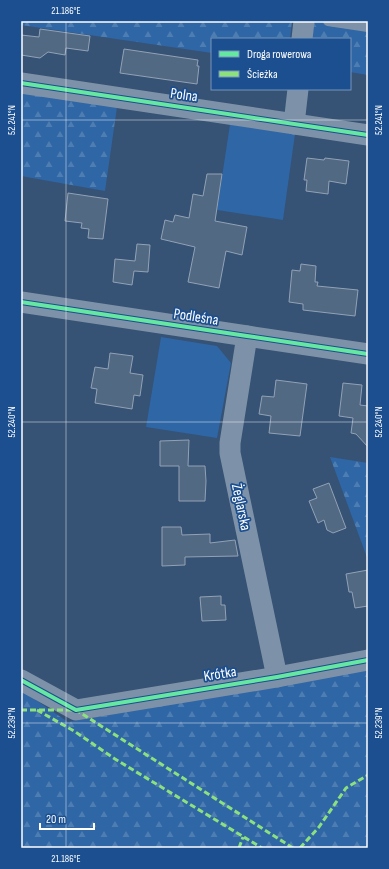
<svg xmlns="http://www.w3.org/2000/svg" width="389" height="869" font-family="'Sofia Sans Condensed',sans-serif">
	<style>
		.green { fill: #2f66a5 }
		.forest { fill: url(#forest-firs) }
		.building { fill: #526984; stroke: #92a2b6 }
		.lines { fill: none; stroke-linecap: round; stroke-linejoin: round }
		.service { stroke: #7d92a8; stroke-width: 10 }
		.minor { stroke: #7d92a8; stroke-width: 21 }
		.quiet { stroke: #8de07e; stroke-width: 3; stroke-dasharray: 6 3; stroke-linecap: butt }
		.cycleway-casing { stroke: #1b4f8f; stroke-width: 6 }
		.cycleway { stroke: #66e7a1; stroke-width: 4 }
		.ticks { fill: none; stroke: #fff; stroke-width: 1; stroke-opacity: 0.45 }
		.labels { text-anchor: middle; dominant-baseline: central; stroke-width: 3.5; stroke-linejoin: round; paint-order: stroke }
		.street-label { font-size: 15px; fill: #fff; stroke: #1b4f8f }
		.neatline { fill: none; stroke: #fff; stroke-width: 1.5 }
		.ticks-label { font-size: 10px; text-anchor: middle; fill: #fff }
	</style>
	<defs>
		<pattern id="forest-firs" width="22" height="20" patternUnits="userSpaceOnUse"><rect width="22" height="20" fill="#2f66a5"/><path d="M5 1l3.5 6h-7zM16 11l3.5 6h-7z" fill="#4e7db2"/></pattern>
	</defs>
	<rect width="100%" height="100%" fill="#365274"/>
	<g class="green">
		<path d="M230,124L295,134L283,220L217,210Z"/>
		<path d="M161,337L217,346L231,363L217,438L146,427Z"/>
	</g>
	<g class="forest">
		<path d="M21,21H292L290,39H212V53L21,25Z"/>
		<path d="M314,21H368V75L350,72V39H312Z"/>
		<path d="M21,93L117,107L105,191L21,176Z"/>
		<path d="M330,457L368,463V560Z"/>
		<path d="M368,668V848H21V690L68,722Z"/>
	</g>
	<g class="building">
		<path d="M40,29L90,36L88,51L66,48L65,55L48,52L40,58L21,55V35L39,37Z"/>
		<path d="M124,49L198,60L197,66H199L197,84L120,73Z"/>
		<path d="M307,158L324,160L325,158L349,161L346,184L329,181L328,194L306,191L307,180H304Z"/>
		<path d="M207,174H222L215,221L247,227L242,255L226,251L219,288L188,282L195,247L161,239L165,220L173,222L175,215L189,218L193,194L203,196Z"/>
		<path d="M68,193L108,199L103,239L88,238L89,229L81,228L82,223L65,221Z"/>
		<path d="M137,244L150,245L148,272L134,271L132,285L113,282L115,259L135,261Z"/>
		<path d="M301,264L316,266L315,282H318L317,286L358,290L355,316L303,310V304L289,302L292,270L300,271Z"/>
		<path d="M110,353L133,356L130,373L143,375L140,396L134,395L132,409L95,403L97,389L91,388L95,367L108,369Z"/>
		<path d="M276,380L307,384L300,436L269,433L271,416L259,414L262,396L274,397Z"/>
		<path d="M343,383L362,385L360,405L368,406V447L356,434L351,433L353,418L339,416Z"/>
		<path d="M189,440L188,466H205L206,481L205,501H179V466H160V441Z"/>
		<path d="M329,483L346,528L333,533L327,530L324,520L318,523L309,501L317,498L313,489Z"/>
		<path d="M162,527H181L182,535L210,534V543L235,540L238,556L185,557V565L162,566Z"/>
		<path d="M368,570V606L355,608L352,592H349L346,574Z"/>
		<path d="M221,596V605H225L226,620L202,621L200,597Z"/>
	</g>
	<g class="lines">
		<path class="service" d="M328,21L368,27"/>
		<g class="minor">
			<path d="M302,39L304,21"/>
			<path d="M21,83L368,135"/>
			<path d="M294,124L298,89"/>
			<path d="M21,302L247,336L368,354"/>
			<path d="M247,336L230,443V453L277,677"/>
			<path d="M21,680L76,710L277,677L368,660"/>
		</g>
		<g class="quiet">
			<path d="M21,710H76L293,848"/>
			<path d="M37,710L74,731L115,759L262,848"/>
			<path d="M239,848L243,837"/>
			<path d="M300,848L319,827L346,788L368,775"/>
		</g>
		<defs>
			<g id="cycleway">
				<path d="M21,83L368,135"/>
				<path d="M21,302L247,336L368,354"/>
				<path d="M21,680L76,710L277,677L368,660"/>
			</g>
		</defs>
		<use href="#cycleway" class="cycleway-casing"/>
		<use href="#cycleway" class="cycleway"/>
	</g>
	<path class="ticks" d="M66,21V848M21,120H368M21,422H368M21,723H368"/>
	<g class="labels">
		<g class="street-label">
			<text transform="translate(184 95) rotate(8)">Polna</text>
			<text transform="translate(196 317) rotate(9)">Podleśna</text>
			<text transform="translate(241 507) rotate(78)">Żeglarska</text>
			<text transform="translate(220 674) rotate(-9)">Krótka</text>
		</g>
	</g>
	<rect width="389" height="869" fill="none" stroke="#1b4f8f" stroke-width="44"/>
	<rect x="211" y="38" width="140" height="52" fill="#1b4f8f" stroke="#7695bc"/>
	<rect x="219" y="51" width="20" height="6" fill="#66e7a1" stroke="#7695bc"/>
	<text x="247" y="58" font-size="12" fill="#ffffff">Droga rowerowa</text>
	<rect x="219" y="71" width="20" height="6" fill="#8de07e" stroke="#7695bc"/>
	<text x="247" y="78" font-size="12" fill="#ffffff">Ścieżka</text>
	<path d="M40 823v6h54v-6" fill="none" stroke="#ffffff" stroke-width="2"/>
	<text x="46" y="823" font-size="12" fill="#ffffff" stroke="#1b4f8f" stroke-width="3" paint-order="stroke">20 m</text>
	<rect x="22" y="22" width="345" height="825" class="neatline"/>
	<g class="ticks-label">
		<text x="66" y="14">21.186°E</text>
		<text transform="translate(11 120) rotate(-90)" y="4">52.241°N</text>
		<text transform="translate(378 120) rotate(-90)" y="4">52.241°N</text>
		<text transform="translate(11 422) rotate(-90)" y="4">52.240°N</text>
		<text transform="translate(378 422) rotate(-90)" y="4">52.240°N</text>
		<text transform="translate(11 723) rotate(-90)" y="4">52.239°N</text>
		<text transform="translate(378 723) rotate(-90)" y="4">52.239°N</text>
		<text x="66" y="862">21.186°E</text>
	</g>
</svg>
